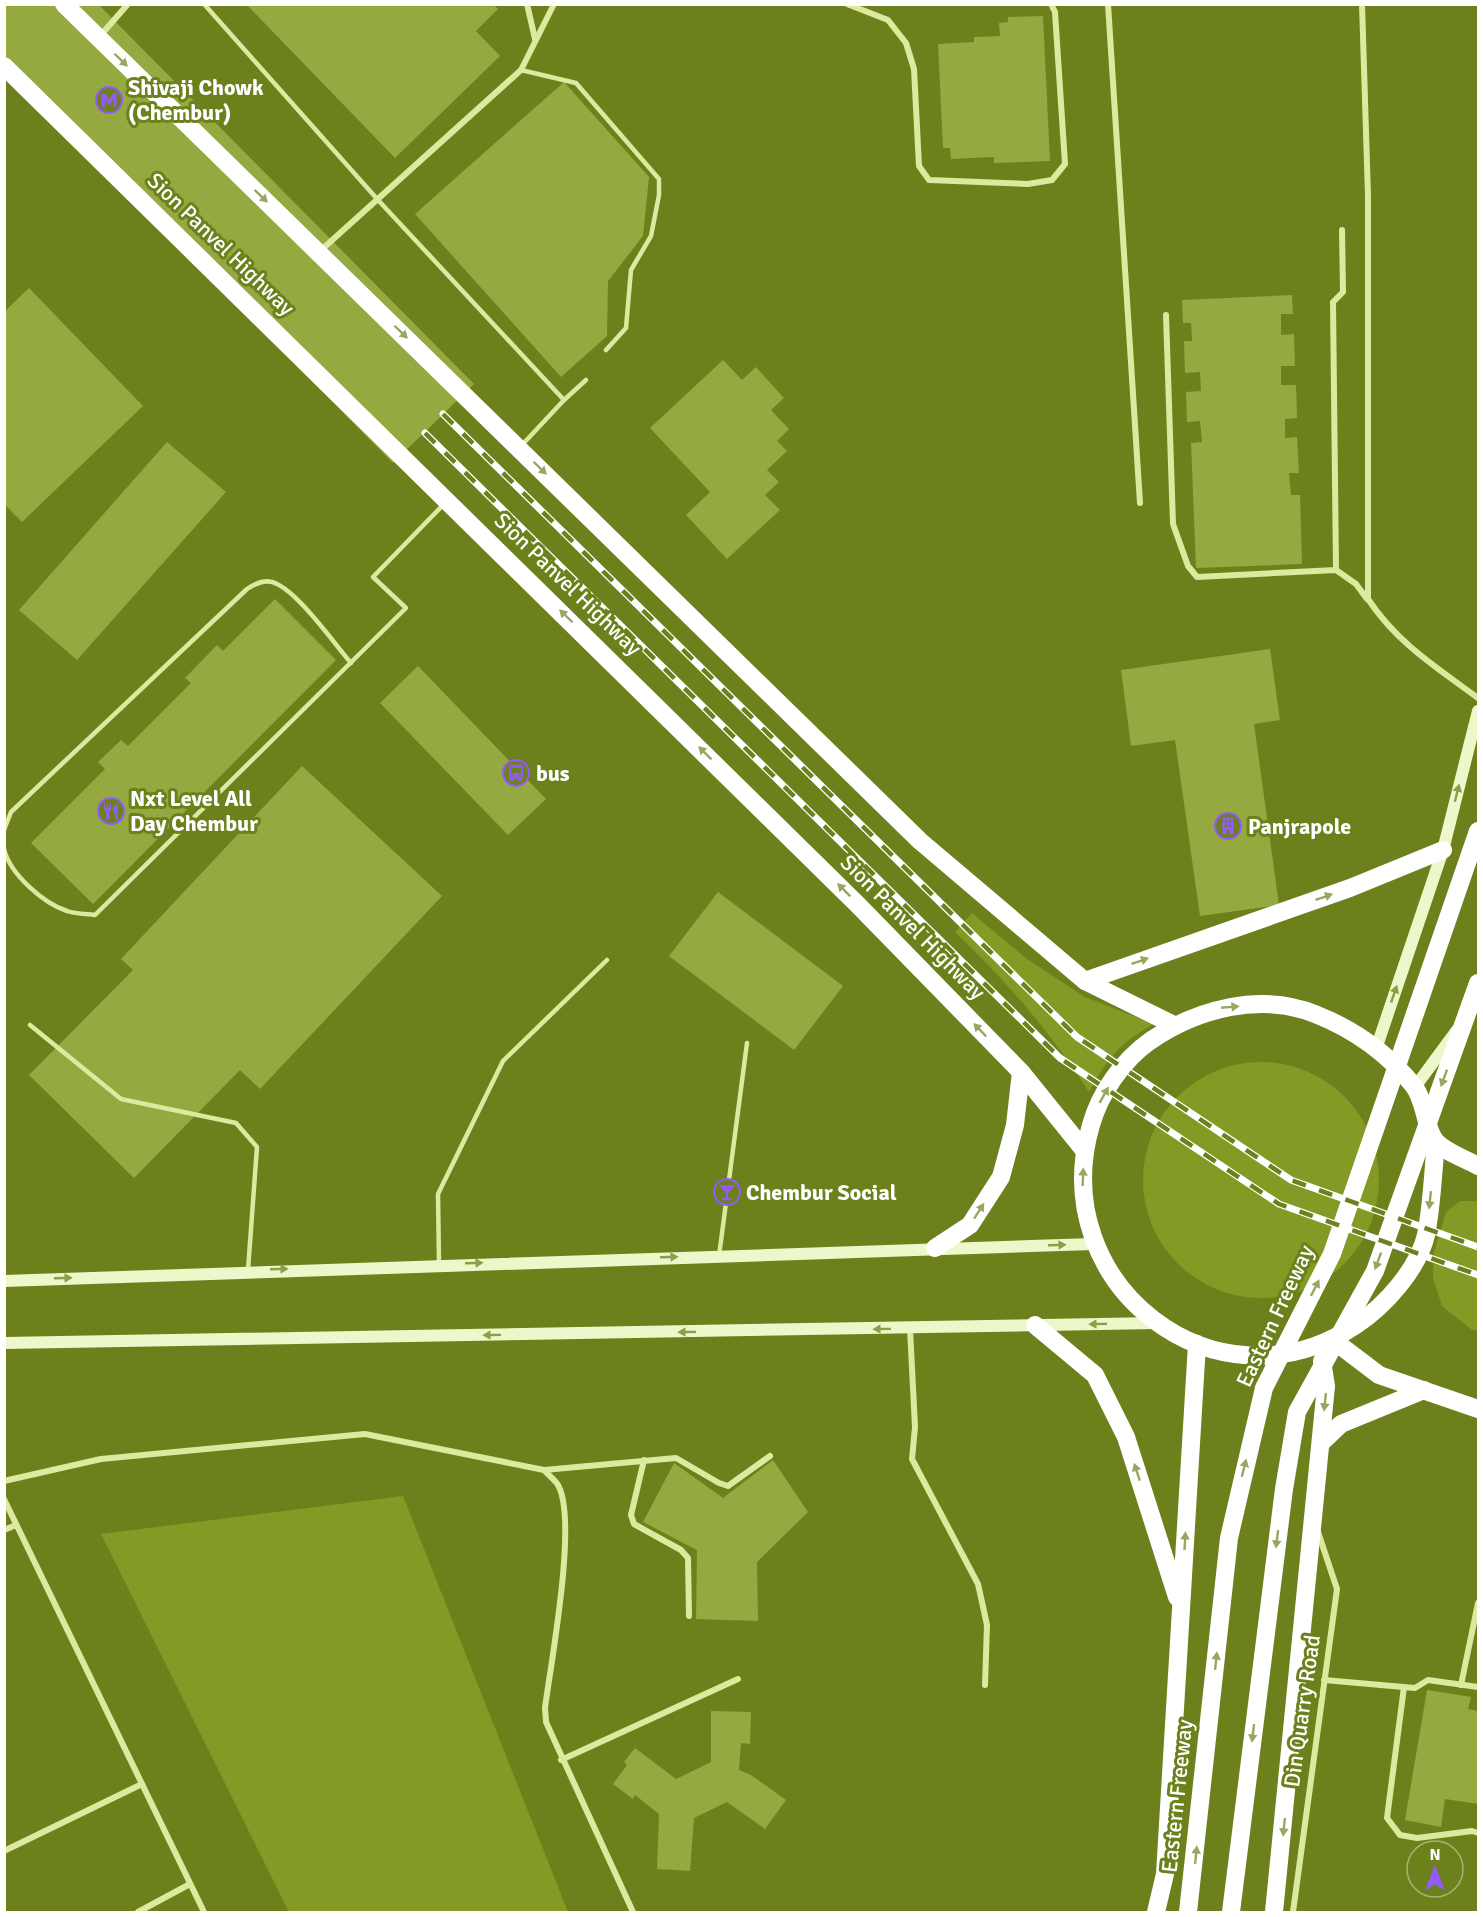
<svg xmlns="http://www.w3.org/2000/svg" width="1483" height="1917" font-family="Signika,sans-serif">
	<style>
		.green { fill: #839a24 }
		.building { fill: #94a93f }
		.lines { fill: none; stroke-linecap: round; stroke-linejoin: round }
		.lane { stroke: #dcea9f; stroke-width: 4.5 }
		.street { stroke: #dcea9f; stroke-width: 6 }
		.secondary { stroke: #eef7ca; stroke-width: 12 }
		.highway { stroke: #fff; stroke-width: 18 }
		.rail-casing { stroke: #fff; stroke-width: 7 }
		.rail { stroke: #6c811b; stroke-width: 4.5; stroke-dasharray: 14; stroke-linecap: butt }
		.oneway { fill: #98a75f }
		.oneway2 { fill: #8c9e47 }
		.labels { text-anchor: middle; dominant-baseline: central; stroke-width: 6; stroke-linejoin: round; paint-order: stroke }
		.poi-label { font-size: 22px; font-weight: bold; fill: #fff; stroke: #6c811b; text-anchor: start }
		.street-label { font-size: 22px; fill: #fff; stroke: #6c811b }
	</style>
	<rect width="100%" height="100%" fill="#6c811b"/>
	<g class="green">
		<path d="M972,913L1027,959L1085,997L1154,1024C1119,1043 1108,1058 1089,1092C1048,1029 1008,983 955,932Z"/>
		<circle cx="1261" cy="1180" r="118"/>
		<path d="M1460,1201H1478V1330H1472L1442,1306L1433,1278L1434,1252L1446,1212Z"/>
		<path d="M403,1496L568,1912H289L101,1534Z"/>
	</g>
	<g class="building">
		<path d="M4,4H98L474,384L393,463L4,71Z"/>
		<path d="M246,4H493L498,9L476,31L500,56L395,158Z"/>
		<path d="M1043,16L1050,161L994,163V157L951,159L950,148H943L938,44L974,42V37L1000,36L999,23L1008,22V17Z"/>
		<path d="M564,82L649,177L643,236L608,281L607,336L561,377L415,214Z"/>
		<path d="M29,288L143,406L22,522L4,504V312Z"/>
		<path d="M1292,295L1293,314H1281V335L1294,334L1295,366H1281V385H1296L1297,418L1285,419V438L1297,437L1299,473H1289L1291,495H1300L1302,564L1196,568L1191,443L1202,442L1200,421L1187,422L1186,392L1201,391L1200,372L1185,373L1184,341H1192L1191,323H1183L1182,300Z"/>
		<path d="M723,360L742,380L756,367L784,398L771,410L789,429L777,441L787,451L767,470L779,482L765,495L780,510L727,559L686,515L710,492L650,428Z"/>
		<path d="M167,442L226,492L77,660L19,610Z"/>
		<path d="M275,599L336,660L93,904L31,843L105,769L98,762L121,740L128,746L191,683L185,678L217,645L223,651Z"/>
		<path d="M1270,649L1280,720L1254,724L1279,905L1200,916L1175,740L1131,746L1121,670Z"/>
		<path d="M418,666L546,799L508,835L380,703Z"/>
		<path d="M302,766L442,896L260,1089L240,1070L134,1178L29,1075L133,970L121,959Z"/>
		<path d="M718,892L843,986L794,1050L669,956Z"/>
		<path d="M773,1460L808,1512L757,1562L758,1621L696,1619L697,1550L643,1522L674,1463L723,1498Z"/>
		<path d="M1427,1690L1471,1697L1468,1709L1478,1711V1804L1445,1799L1441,1827L1405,1820Z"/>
		<path d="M711,1711L751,1712L750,1744L741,1743L739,1770L751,1775L786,1800L765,1829L727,1802L694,1818L690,1871L657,1869L659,1814L635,1795L633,1799L613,1784L627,1765L624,1762L635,1748L676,1779L711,1762Z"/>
	</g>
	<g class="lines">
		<g class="lane">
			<path d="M204,4L378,200L564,400L522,445"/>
			<path d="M521,70L576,83L659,179V195L651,236L631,270L626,328L606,350"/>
			<path d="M564,400L586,380"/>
			<path d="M4,830L11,812L247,589C256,583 267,578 277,584C300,595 333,642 351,663"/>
			<path d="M4,849C10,874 43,903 67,911C75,914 86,914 95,915L406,608L373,577L443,505"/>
			<path d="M30,1025L121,1099L236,1123L257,1147L248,1270"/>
			<path d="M719,1256L747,1043"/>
			<path d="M439,1264L438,1194L503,1061L607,960"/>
		</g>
		<g class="street">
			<path d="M527,4L535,39"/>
			<path d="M847,4L888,20L906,43L914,69L919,166L929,180L1028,184L1052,180L1065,164L1055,12L1051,4"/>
			<path d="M1108,4L1140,503"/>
			<path d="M1362,4L1368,196V599C1397,643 1436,667 1478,698"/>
			<path d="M100,36L128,4"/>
			<path d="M319,252L521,70L554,4"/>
			<path d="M1166,315L1173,524L1188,566L1197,577L1336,570L1356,584L1367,599"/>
			<path d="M1336,570L1333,302L1343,292L1342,230"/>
			<path d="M910,1329L915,1427L912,1459L978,1584L987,1625L985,1685"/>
			<path d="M644,1460L631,1515L634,1524L681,1550L688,1558L689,1616"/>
			<path d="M544,1470L676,1458L719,1483L728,1486L770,1456"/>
			<path d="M4,1481L101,1459L365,1434L544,1470C548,1475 557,1481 559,1487C577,1525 551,1662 545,1708L546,1722L633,1912"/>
			<path d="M4,1499L204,1912"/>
			<path d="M4,1530L16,1525"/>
			<path d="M1324,1680L1415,1688L1428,1680L1478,1687"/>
			<path d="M1461,1685L1478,1603"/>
			<path d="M1404,1687L1387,1818L1400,1835L1417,1838L1472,1831L1478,1833"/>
			<path d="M561,1760L738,1679"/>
			<path d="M4,1851L142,1784"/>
			<path d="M138,1912L190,1884"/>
			<path d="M1293,1912L1337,1589L1318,1532"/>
		</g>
		<g class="secondary">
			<path d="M1376,1049L1443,850L1478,711"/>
			<path d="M1415,1087L1457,1030"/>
			<path d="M4,1281L1093,1244"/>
			<path d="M4,1343L1156,1323"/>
		</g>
		<g class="highway">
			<path d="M64,4L920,841L1085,981L1174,1025"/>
			<path d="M4,66L858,905L1021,1072L1084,1150"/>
			<path d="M1085,981L1350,888L1443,850"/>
			<path d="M1436,1142C1433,1172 1432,1205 1426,1235C1418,1269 1385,1306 1356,1325C1217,1418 1044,1285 1091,1125C1100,1093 1122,1061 1150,1041C1197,1009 1260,992 1315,1014C1353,1029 1387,1053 1413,1085C1425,1100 1424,1123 1434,1139C1442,1151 1466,1159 1478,1166"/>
			<path d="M935,1248L970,1225L1001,1177L1015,1125L1021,1072"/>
			<path d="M1035,1325L1095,1375L1126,1437L1177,1597"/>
			<path d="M1333,1340L1379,1375L1478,1409"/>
			<path d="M1321,1443L1341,1424L1424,1390"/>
			<path d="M1156,1912L1165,1874L1197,1344"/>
			<path d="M1188,1912L1229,1538L1264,1388L1332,1254L1478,831"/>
			<path d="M1231,1912L1284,1489L1297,1412L1375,1271L1478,983"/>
			<path d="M1274,1912L1326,1386L1322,1361"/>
		</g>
		<defs>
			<g id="rail">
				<path d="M443,414L1077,1037L1291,1180L1478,1247"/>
				<path d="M425,433L1060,1058L1279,1204L1478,1275"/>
			</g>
		</defs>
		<use href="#rail" class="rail-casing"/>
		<use href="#rail" class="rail"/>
	</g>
	<defs><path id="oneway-solid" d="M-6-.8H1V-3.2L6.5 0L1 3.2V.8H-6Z" transform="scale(1.5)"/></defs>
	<g class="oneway">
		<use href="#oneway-solid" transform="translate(121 60) rotate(44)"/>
		<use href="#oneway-solid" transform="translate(261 196) rotate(44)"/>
		<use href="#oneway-solid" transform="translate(401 332) rotate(44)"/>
		<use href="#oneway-solid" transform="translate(540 468) rotate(44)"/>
		<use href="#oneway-solid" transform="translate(566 616) rotate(-136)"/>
		<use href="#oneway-solid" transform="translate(705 753) rotate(-135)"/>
		<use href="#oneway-solid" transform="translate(844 890) rotate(-135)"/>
		<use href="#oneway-solid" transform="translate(1324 897) rotate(-19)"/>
		<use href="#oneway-solid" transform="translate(1140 961) rotate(-19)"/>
		<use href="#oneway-solid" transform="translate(1230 1007) rotate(-5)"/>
		<use href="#oneway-solid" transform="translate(980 1030) rotate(-134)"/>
		<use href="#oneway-solid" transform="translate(1444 1078) rotate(110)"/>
		<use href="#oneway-solid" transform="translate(1104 1095) rotate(-61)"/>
		<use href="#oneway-solid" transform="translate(1083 1177) rotate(-88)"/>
		<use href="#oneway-solid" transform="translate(1430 1200) rotate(96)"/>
		<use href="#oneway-solid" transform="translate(979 1211) rotate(-57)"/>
		<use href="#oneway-solid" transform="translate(1378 1261) rotate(110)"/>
		<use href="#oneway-solid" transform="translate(1315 1288) rotate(-63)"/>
		<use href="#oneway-solid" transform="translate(1325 1402) rotate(96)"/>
		<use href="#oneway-solid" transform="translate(1244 1468) rotate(-76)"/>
		<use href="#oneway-solid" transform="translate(1137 1472) rotate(-108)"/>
		<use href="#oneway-solid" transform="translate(1277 1539) rotate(97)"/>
		<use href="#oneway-solid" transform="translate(1185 1541) rotate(-87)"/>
		<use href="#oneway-solid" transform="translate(1216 1661) rotate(-84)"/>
		<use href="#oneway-solid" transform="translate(1253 1733) rotate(97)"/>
		<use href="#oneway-solid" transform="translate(1284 1827) rotate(96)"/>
		<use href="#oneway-solid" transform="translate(1196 1855) rotate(-84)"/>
	</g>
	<g class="oneway2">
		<use href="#oneway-solid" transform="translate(1457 793) rotate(-76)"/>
		<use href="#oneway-solid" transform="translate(1394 994) rotate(-71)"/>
		<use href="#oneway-solid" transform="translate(1057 1245) rotate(-2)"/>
		<use href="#oneway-solid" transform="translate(669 1257) rotate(-2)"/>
		<use href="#oneway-solid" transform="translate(474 1263) rotate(-2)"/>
		<use href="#oneway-solid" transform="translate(279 1269) rotate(-2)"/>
		<use href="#oneway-solid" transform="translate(63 1278) rotate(-2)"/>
		<use href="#oneway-solid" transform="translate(1098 1324) rotate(179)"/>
		<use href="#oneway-solid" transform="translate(882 1329) rotate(179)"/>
		<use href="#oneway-solid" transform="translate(687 1332) rotate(179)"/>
		<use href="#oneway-solid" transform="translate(492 1335) rotate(179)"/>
	</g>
	<defs>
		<symbol id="metro-ring" viewBox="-11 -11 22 22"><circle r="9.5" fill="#6c811b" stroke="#935bfc" stroke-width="1.5"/><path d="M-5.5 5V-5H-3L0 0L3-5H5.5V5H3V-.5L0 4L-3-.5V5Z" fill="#935bfc"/></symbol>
		<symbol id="bus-ring" viewBox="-11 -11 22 22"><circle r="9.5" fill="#6c811b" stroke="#935bfc" stroke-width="1.5"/><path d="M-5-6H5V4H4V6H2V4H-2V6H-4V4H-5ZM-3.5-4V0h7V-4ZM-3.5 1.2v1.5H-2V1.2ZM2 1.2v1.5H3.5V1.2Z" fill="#935bfc"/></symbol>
		<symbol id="restaurant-ring" viewBox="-11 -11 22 22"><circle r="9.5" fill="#6c811b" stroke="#935bfc" stroke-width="1.5"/><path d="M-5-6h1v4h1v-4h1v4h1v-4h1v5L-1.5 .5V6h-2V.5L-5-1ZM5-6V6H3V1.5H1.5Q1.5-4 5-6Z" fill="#935bfc"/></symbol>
		<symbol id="building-ring" viewBox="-11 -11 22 22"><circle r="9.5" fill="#6c811b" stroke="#935bfc" stroke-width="1.5"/><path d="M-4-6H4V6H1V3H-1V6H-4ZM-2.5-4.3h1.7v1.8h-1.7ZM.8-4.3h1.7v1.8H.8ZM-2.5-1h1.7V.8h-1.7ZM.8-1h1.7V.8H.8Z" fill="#935bfc"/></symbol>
		<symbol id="bar-ring" viewBox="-11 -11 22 22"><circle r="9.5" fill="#6c811b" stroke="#935bfc" stroke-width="1.5"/><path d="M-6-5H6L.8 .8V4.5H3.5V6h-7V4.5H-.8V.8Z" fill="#935bfc"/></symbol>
	</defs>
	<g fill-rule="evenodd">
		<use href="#metro-ring" x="94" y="85" width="30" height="30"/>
		<use href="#bus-ring" x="501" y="758" width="30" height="30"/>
		<use href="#restaurant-ring" x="96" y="796" width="30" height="30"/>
		<use href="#building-ring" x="1213" y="811" width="30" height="30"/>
		<use href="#bar-ring" x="712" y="1177" width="30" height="30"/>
	</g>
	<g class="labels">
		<g class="poi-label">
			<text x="128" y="87">Shivaji Chowk<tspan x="128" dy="25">(Chembur)</tspan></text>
			<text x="536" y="773">bus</text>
			<text x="130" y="798">Nxt Level All<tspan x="130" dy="25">Day Chembur</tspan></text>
			<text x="1248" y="826">Panjrapole</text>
			<text x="746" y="1192">Chembur Social</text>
		</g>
		<g class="street-label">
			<text transform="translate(221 244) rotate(44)">Sion Panvel Highway</text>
			<text transform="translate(568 584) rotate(44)">Sion Panvel Highway</text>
			<text transform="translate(913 927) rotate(45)">Sion Panvel Highway</text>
			<text transform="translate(1275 1316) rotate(-65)">Eastern Freeway</text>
			<text transform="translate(1302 1711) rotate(-82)">Din Quarry Road</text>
			<text transform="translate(1177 1796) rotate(-84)">Eastern Freeway</text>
		</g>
	</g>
	<rect width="1483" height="1917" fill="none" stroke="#ffffff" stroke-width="12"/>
	<g transform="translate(1435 1869)"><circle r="28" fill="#6c811b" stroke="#a7b376" stroke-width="1.5"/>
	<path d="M0-4.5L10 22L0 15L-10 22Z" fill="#935bfc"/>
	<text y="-9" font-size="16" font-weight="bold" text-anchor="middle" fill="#ffffff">N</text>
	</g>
</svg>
